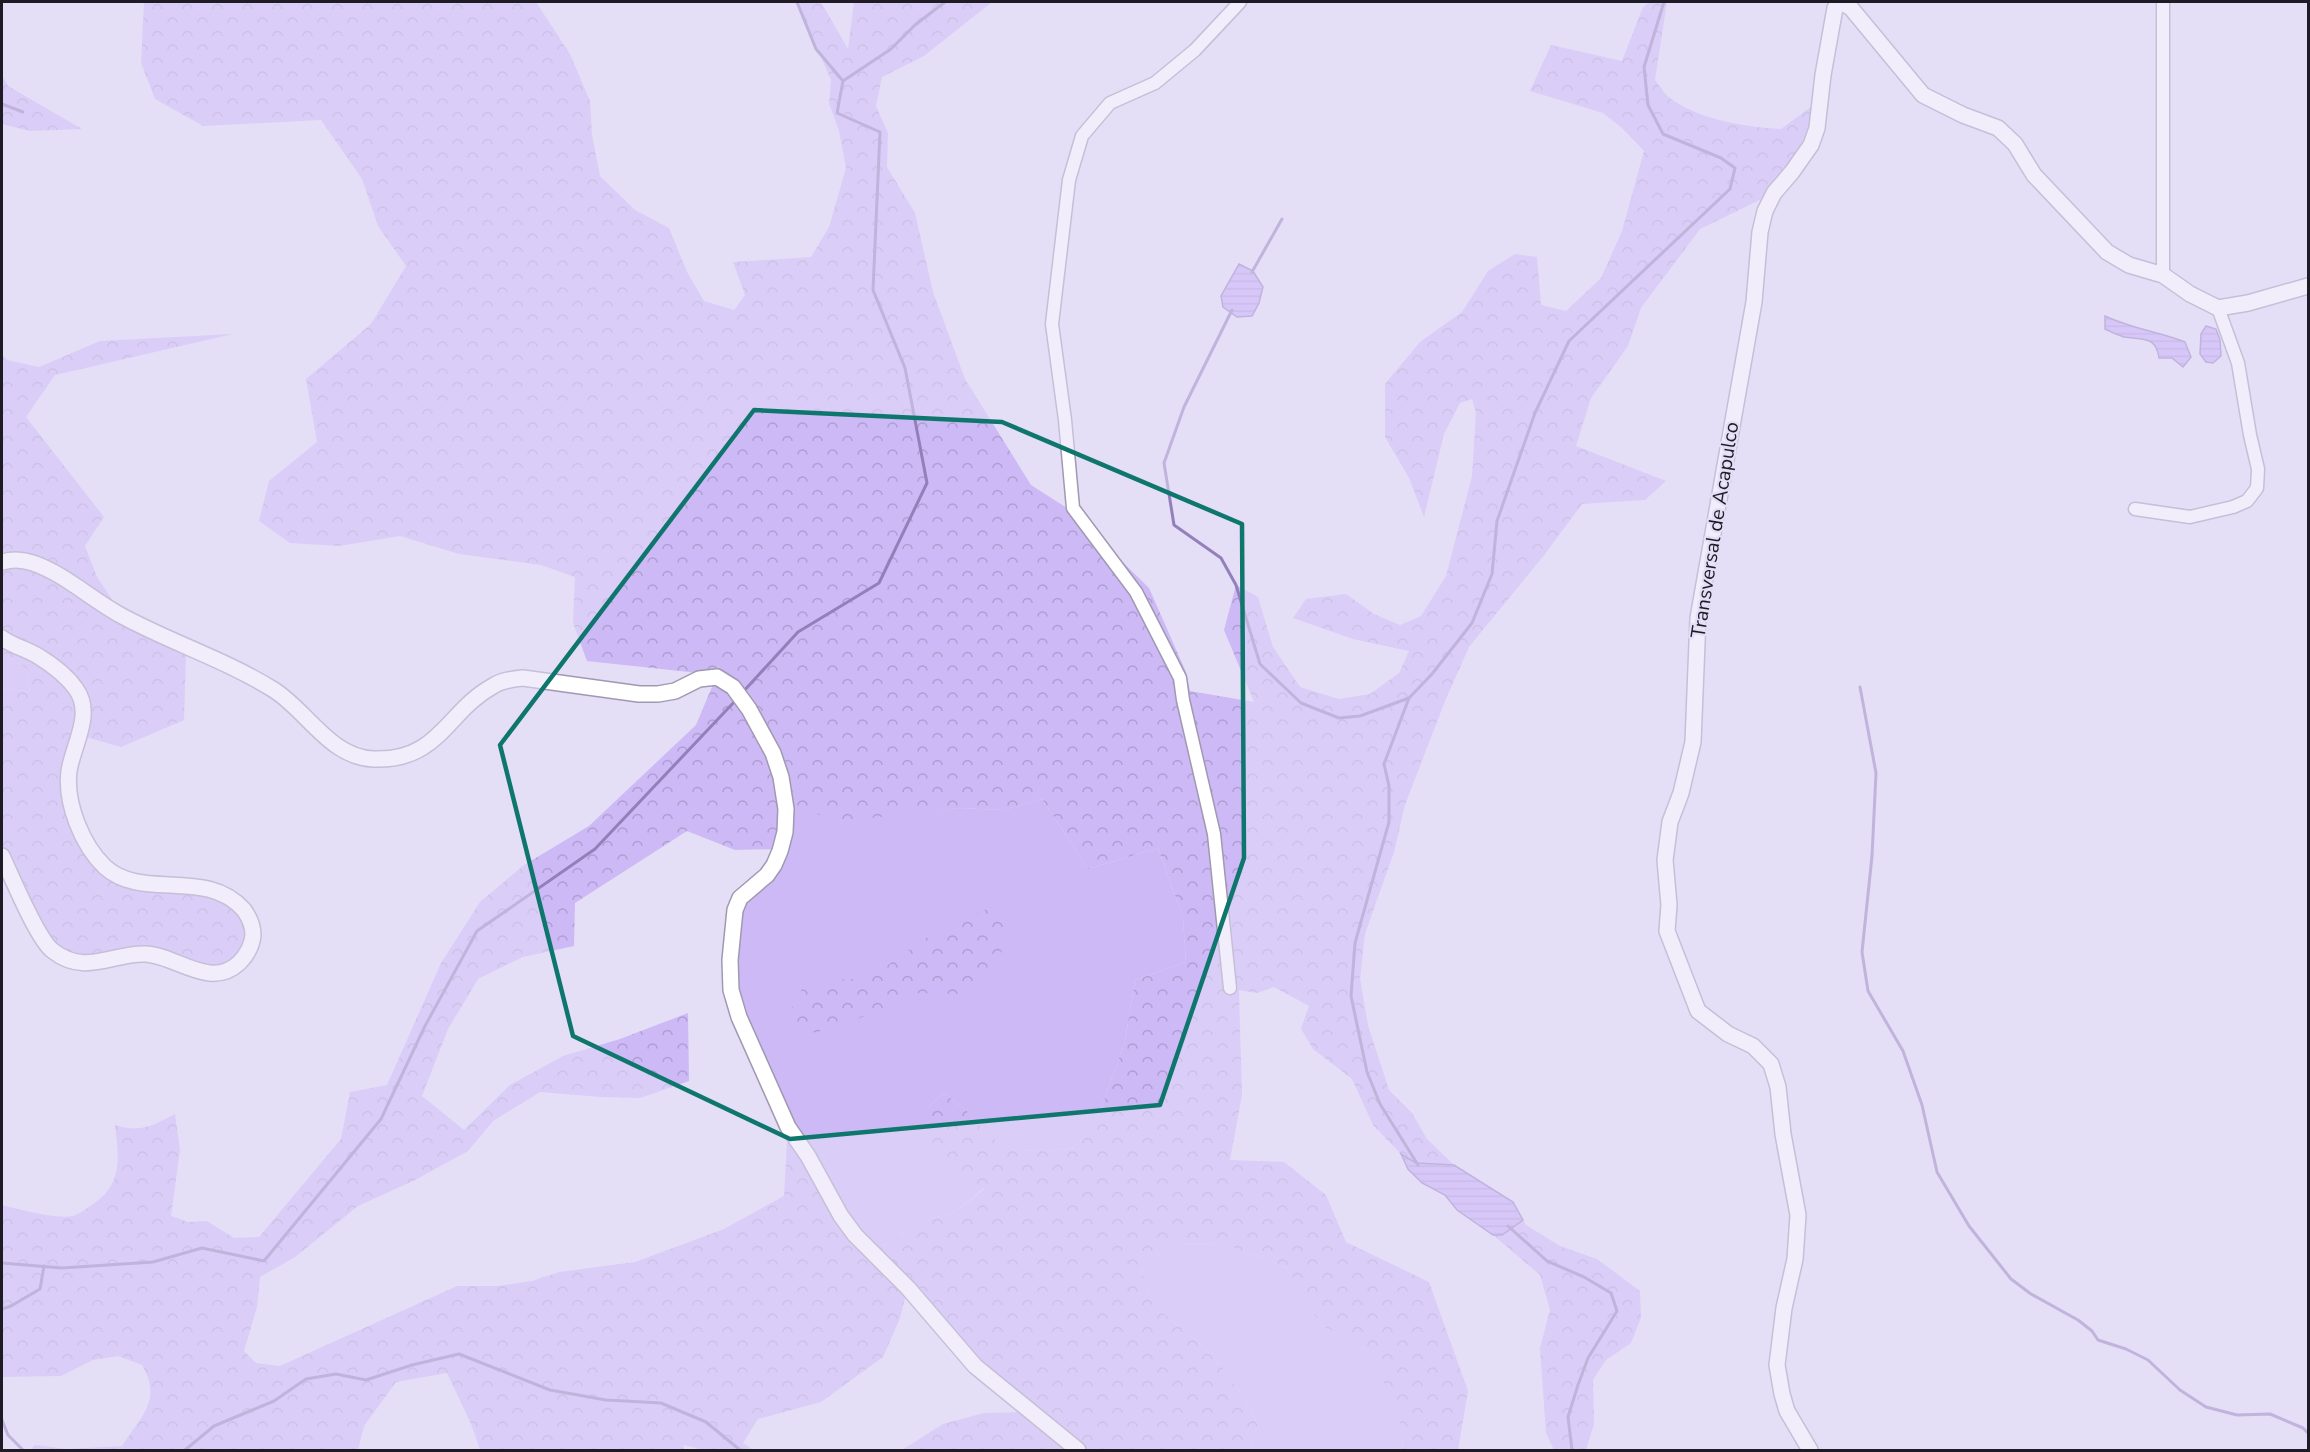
<svg xmlns="http://www.w3.org/2000/svg" width="2310" height="1452" font-family="'Nunito Sans',sans-serif">
	<style>
		.grass { fill: #ccb9f5 }
		.forest { fill: url(#forest-crowns); fill-rule: evenodd }
		.water { fill: url(#water-rules); stroke: #9380ba; stroke-width: 1.5 }
		.lines { fill: none; stroke-linecap: round; stroke-linejoin: round }
		.stream { stroke: #9380ba; stroke-width: 3 }
		.minor-casing { stroke: #a099b1; stroke-width: 15 }
		.tertiary-casing { stroke: #a099b1; stroke-width: 18 }
		.minor { stroke: #fff; stroke-width: 12 }
		.tertiary { stroke: #fff; stroke-width: 15 }
		.marked { fill: none; stroke: #0f766e; stroke-width: 4.5; stroke-linejoin: round }
		.labels { text-anchor: middle; dominant-baseline: central; stroke-width: 4.5; stroke-linejoin: round; paint-order: stroke }
		.street-label { font-size: 20px; fill: #1e1b24; stroke: #e5def7 }
	</style>
	<defs>
		<pattern id="forest-crowns" width="20" height="18" patternUnits="userSpaceOnUse" patternTransform="scale(1.5)"><rect width="20" height="18" fill="#ccb9f5"/><path d="M2 6a3 3 0 1 1 6 0M12 15a3 3 0 1 1 6 0" fill="none" stroke="#af9ed2"/></pattern>
		<pattern id="water-rules" width="6" height="5" patternUnits="userSpaceOnUse" patternTransform="scale(1.5)"><rect width="6" height="5" fill="#c5abfb"/><path d="M0 2.5h6" fill="none" stroke="#a993d7"/></pattern>
	</defs>
	<rect width="100%" height="100%" fill="#e5def7"/>
	<g class="grass">
		<path d="M2,653L27,669L30,692L2,688Z"/>
		<path d="M1042,799L1088,869L1158,848L1183,918L1186,962L1135,980L1125,1041L1101,1109L1086,1137L1069,1149L1046,1151L1015,1150L991,1137L968,1112L944,1093L929,1106V1135L958,1180L984,1188L955,1212L922,1221L873,1252L841,1214L757,1054L730,960L747,890L767,875L786,807L909,813L959,808L1003,810Z"/>
		<path d="M1172,1244L1226,1245L1286,1267L1321,1325L1364,1348L1380,1372L1403,1432L1402,1450H1249L1258,1425L1245,1399L1223,1368L1196,1340L1153,1305L1141,1269Z"/>
	</g>
	<g class="forest">
		<path d="M144,2H536L570,54L590,101L592,135L600,176L635,210L669,228L687,272L704,301L734,310L745,295L733,262L811,257L829,227L846,168L839,131L829,103L831,80L797,2H821L848,49L854,2H992L924,56L882,77L876,106L888,133L887,167L915,213L933,292L965,379L1031,485L1070,510L1149,588L1186,672L1190,691L1254,702L1224,630L1236,585L1258,597L1273,647L1300,687L1339,699L1370,694L1399,673L1409,651L1353,639L1293,618L1306,599L1346,594L1374,614L1400,625L1421,616L1446,576L1472,476L1476,413L1472,399L1460,403L1444,434L1424,517L1409,478L1385,437V384L1420,342L1462,312L1488,271L1515,254L1537,257L1541,305L1566,311L1601,278L1622,231L1644,151L1622,128L1603,113L1530,91L1551,45L1622,61L1643,7L1650,2H1667L1655,80C1660,86 1664,94 1670,98C1699,120 1746,127 1781,129L1819,101L1817,128L1774,193L1700,229L1641,308L1628,346L1591,398L1576,446L1666,481L1645,500L1582,504L1545,554L1469,647L1445,701L1405,805L1394,852L1365,934L1360,979L1368,1025L1389,1090L1412,1113L1427,1139L1454,1165L1513,1202L1526,1225L1560,1246L1597,1259L1640,1291L1641,1318L1631,1343L1606,1360L1593,1380L1594,1424L1586,1450H1554L1546,1433L1540,1348L1550,1310L1540,1275L1493,1235L1457,1210L1445,1195L1422,1183L1408,1169L1401,1154L1373,1125L1352,1079L1313,1049L1301,1029L1309,1006L1274,987L1257,993L1239,990L1242,1095L1230,1160L1284,1162L1326,1195L1346,1242L1429,1282L1468,1391L1458,1450H1402L1403,1432L1380,1373L1364,1348L1321,1325L1286,1267L1226,1245L1172,1244L1141,1269L1153,1305L1196,1340L1223,1368L1245,1399L1258,1425L1249,1450H902L943,1424L984,1413L1033,1412L975,1364L908,1286L900,1318L883,1357L821,1402L758,1419L743,1443L753,1450H704L683,1445L684,1450H480L472,1426L447,1373L396,1382L364,1426L358,1450H30L35,1445L67,1449L122,1446C140,1418 163,1400 142,1365L118,1356L93,1360L61,1376L2,1377V1205C18,1209 61,1221 76,1215C81,1213 87,1208 92,1205C123,1185 119,1158 115,1125C140,1133 152,1126 175,1114L180,1150L171,1216L188,1222L207,1221L234,1238L259,1237L341,1139L350,1092L387,1085L441,963L480,902L524,865L589,826L696,725L717,675L587,661L573,623L575,577L541,565L459,554L400,536L339,546L290,543L259,521L269,481L317,442L306,379L371,324L406,266L378,226L362,179L321,120L203,126L155,99L141,63ZM1042,799L1088,869L1158,848L1183,918L1186,962L1135,980L1125,1041L1101,1109L1086,1137L1069,1149L1046,1151L1015,1150L991,1137L968,1112L944,1093L929,1106V1135L940,1160L958,1180L984,1189L955,1212L922,1221L873,1252L788,1124L784,1196L724,1229L635,1262L559,1272L532,1281L498,1286H457L280,1366L256,1363L244,1351L257,1307L260,1277L295,1257L358,1206L415,1180L468,1151L493,1121L540,1092L601,1097L640,1098L689,1081L688,1013L620,1039L563,1056L510,1085L464,1130L422,1096L448,1029L478,979L523,957L574,946L575,903L687,831L735,850L780,849L786,807L846,821L959,808L1003,810Z"/>
		<path d="M2,75L8,86L82,129L30,131L2,124Z"/>
		<path d="M233,334L55,375L26,417L104,517L85,546L97,577L122,614L181,641L186,655L184,720L121,747L79,735L69,771L83,833L122,874L238,902L251,945L216,971L172,957L100,960L52,948L2,853V688L30,692L27,669L2,653V355L7,360L39,367L100,341Z"/>
		<path d="M991,907L1006,925L1001,954L967,994L910,993L877,1012L815,1033L787,1017L802,989L835,980L870,978L924,939Z"/>
	</g>
	<g class="water">
		<path d="M1239,264L1253,271L1263,287L1259,303L1252,316L1237,317L1223,307L1221,296Z"/>
		<path d="M2105,316C2130,328 2159,332 2185,342L2191,357L2183,367L2172,358H2159C2156,335 2141,340 2124,337C2118,335 2111,332 2105,329Z"/>
		<path d="M2206,326L2216,329L2220,340L2221,356L2213,363L2206,362L2200,354L2201,334Z"/>
		<path d="M1401,1154L1416,1163L1454,1165L1513,1202L1523,1220L1502,1235H1493L1457,1210L1445,1195L1422,1183L1408,1169Z"/>
	</g>
	<g class="lines">
		<g class="stream">
			<path d="M797,2L816,49L843,81"/>
			<path d="M2,104L23,112"/>
			<path d="M1252,272L1282,219"/>
			<path d="M1232,310L1184,407L1164,463L1174,525L1221,558L1236,585L1260,664L1301,703L1339,718L1360,716L1409,698"/>
			<path d="M1860,687L1876,773L1872,856L1862,952L1868,991L1903,1051L1922,1105L1937,1172L1969,1226L2011,1279L2031,1294L2078,1320L2092,1331L2098,1340L2126,1349L2148,1360L2180,1390L2206,1407L2237,1415L2270,1414L2303,1428L2308,1433"/>
			<path d="M742,693L798,632L879,583L927,483L905,368L873,290L880,132L837,113L843,81L891,49L915,25L945,2"/>
			<path d="M1418,1165L1380,1104L1367,1072L1351,996L1355,943L1389,822V786L1384,764L1409,698L1432,674L1472,623L1492,574L1497,521L1535,413L1569,341L1730,189L1735,168L1721,158L1663,134L1648,105L1644,67L1664,2"/>
			<path d="M1508,1226L1547,1261L1584,1277L1611,1293L1617,1311L1588,1358L1578,1385L1568,1417L1572,1450"/>
			<path d="M2,1263L62,1268L153,1262L202,1248L264,1261L381,1119L425,1026L477,931L595,849L736,700"/>
			<path d="M2,1309L11,1306L40,1289L44,1266"/>
			<path d="M2,1420L8,1435L23,1450"/>
			<path d="M185,1450L214,1426L274,1401L306,1379L336,1374L366,1380L412,1365L459,1354L550,1390L606,1400L661,1403L706,1422L740,1450"/>
		</g>
		<defs>
			<g id="minor">
				<path d="M2163,2V275"/>
				<path d="M2135,509L2190,517L2233,507L2247,501L2257,488L2258,469L2250,435L2238,363L2218,308"/>
				<path d="M1230,988L1214,834L1183,700L1180,678L1136,592L1073,508L1065,420L1052,324L1069,180L1082,136L1110,103L1155,83L1195,50L1240,2"/>
			</g>
			<g id="tertiary">
				<path d="M1838,4L1842,3L1851,8L1923,95L1963,115L1998,128L2015,144L2034,175L2107,252L2129,265L2163,275L2190,294L2218,308L2248,303L2308,286"/>
				<path d="M2,562C12,559 22,559 33,563C65,574 92,600 122,616C172,643 226,660 274,690C307,711 330,757 373,759C439,762 447,711 493,686C502,680 513,679 523,678L639,694H658L675,691L699,679L717,677L733,687L749,709L773,753L781,777L786,809L785,832L780,851L774,865L767,875L740,898L735,910L730,960L731,990L739,1017L788,1127L808,1156L841,1216L855,1235L908,1288L975,1366L1078,1450"/>
				<path d="M2,638C13,646 26,649 38,656C51,664 67,676 76,689C94,714 73,745 69,771C65,803 82,845 105,867C142,901 206,867 244,910C249,917 253,926 253,935C252,946 247,955 239,963C210,990 176,955 145,954C112,953 85,976 53,951C37,939 12,877 2,856"/>
				<path d="M1810,1450L1787,1411L1782,1394L1777,1365L1784,1308L1795,1259L1798,1215L1783,1134L1778,1087L1771,1064L1753,1046L1728,1034L1698,1011L1667,931L1669,905L1665,860L1670,822L1681,793L1693,742L1698,618L1754,302L1760,232L1765,211L1774,193L1792,172L1811,145L1817,128L1823,75L1835,8L1838,4"/>
			</g>
		</defs>
		<use href="#minor" class="minor-casing"/>
		<use href="#tertiary" class="tertiary-casing"/>
		<use href="#minor" class="minor"/>
		<use href="#tertiary" class="tertiary"/>
	</g>
	<path d="M0 0H2310V1452H0ZM754,410L1002,422L1242,524L1244,858L1160,1105L790,1139L573,1036L500,745Z" fill="#e5def7" fill-opacity=".55" fill-rule="evenodd"/>
	<path class="marked" d="M754,410L1002,422L1242,524L1244,858L1160,1105L790,1139L573,1036L500,745Z"/>
	<g class="labels">
		<g class="street-label">
			<text transform="translate(1715 530) rotate(-81)">Transversal de Acapulco</text>
		</g>
	</g>
	<rect width="2310" height="1452" fill="none" stroke="#1e1b24" stroke-width="6"/>
</svg>
